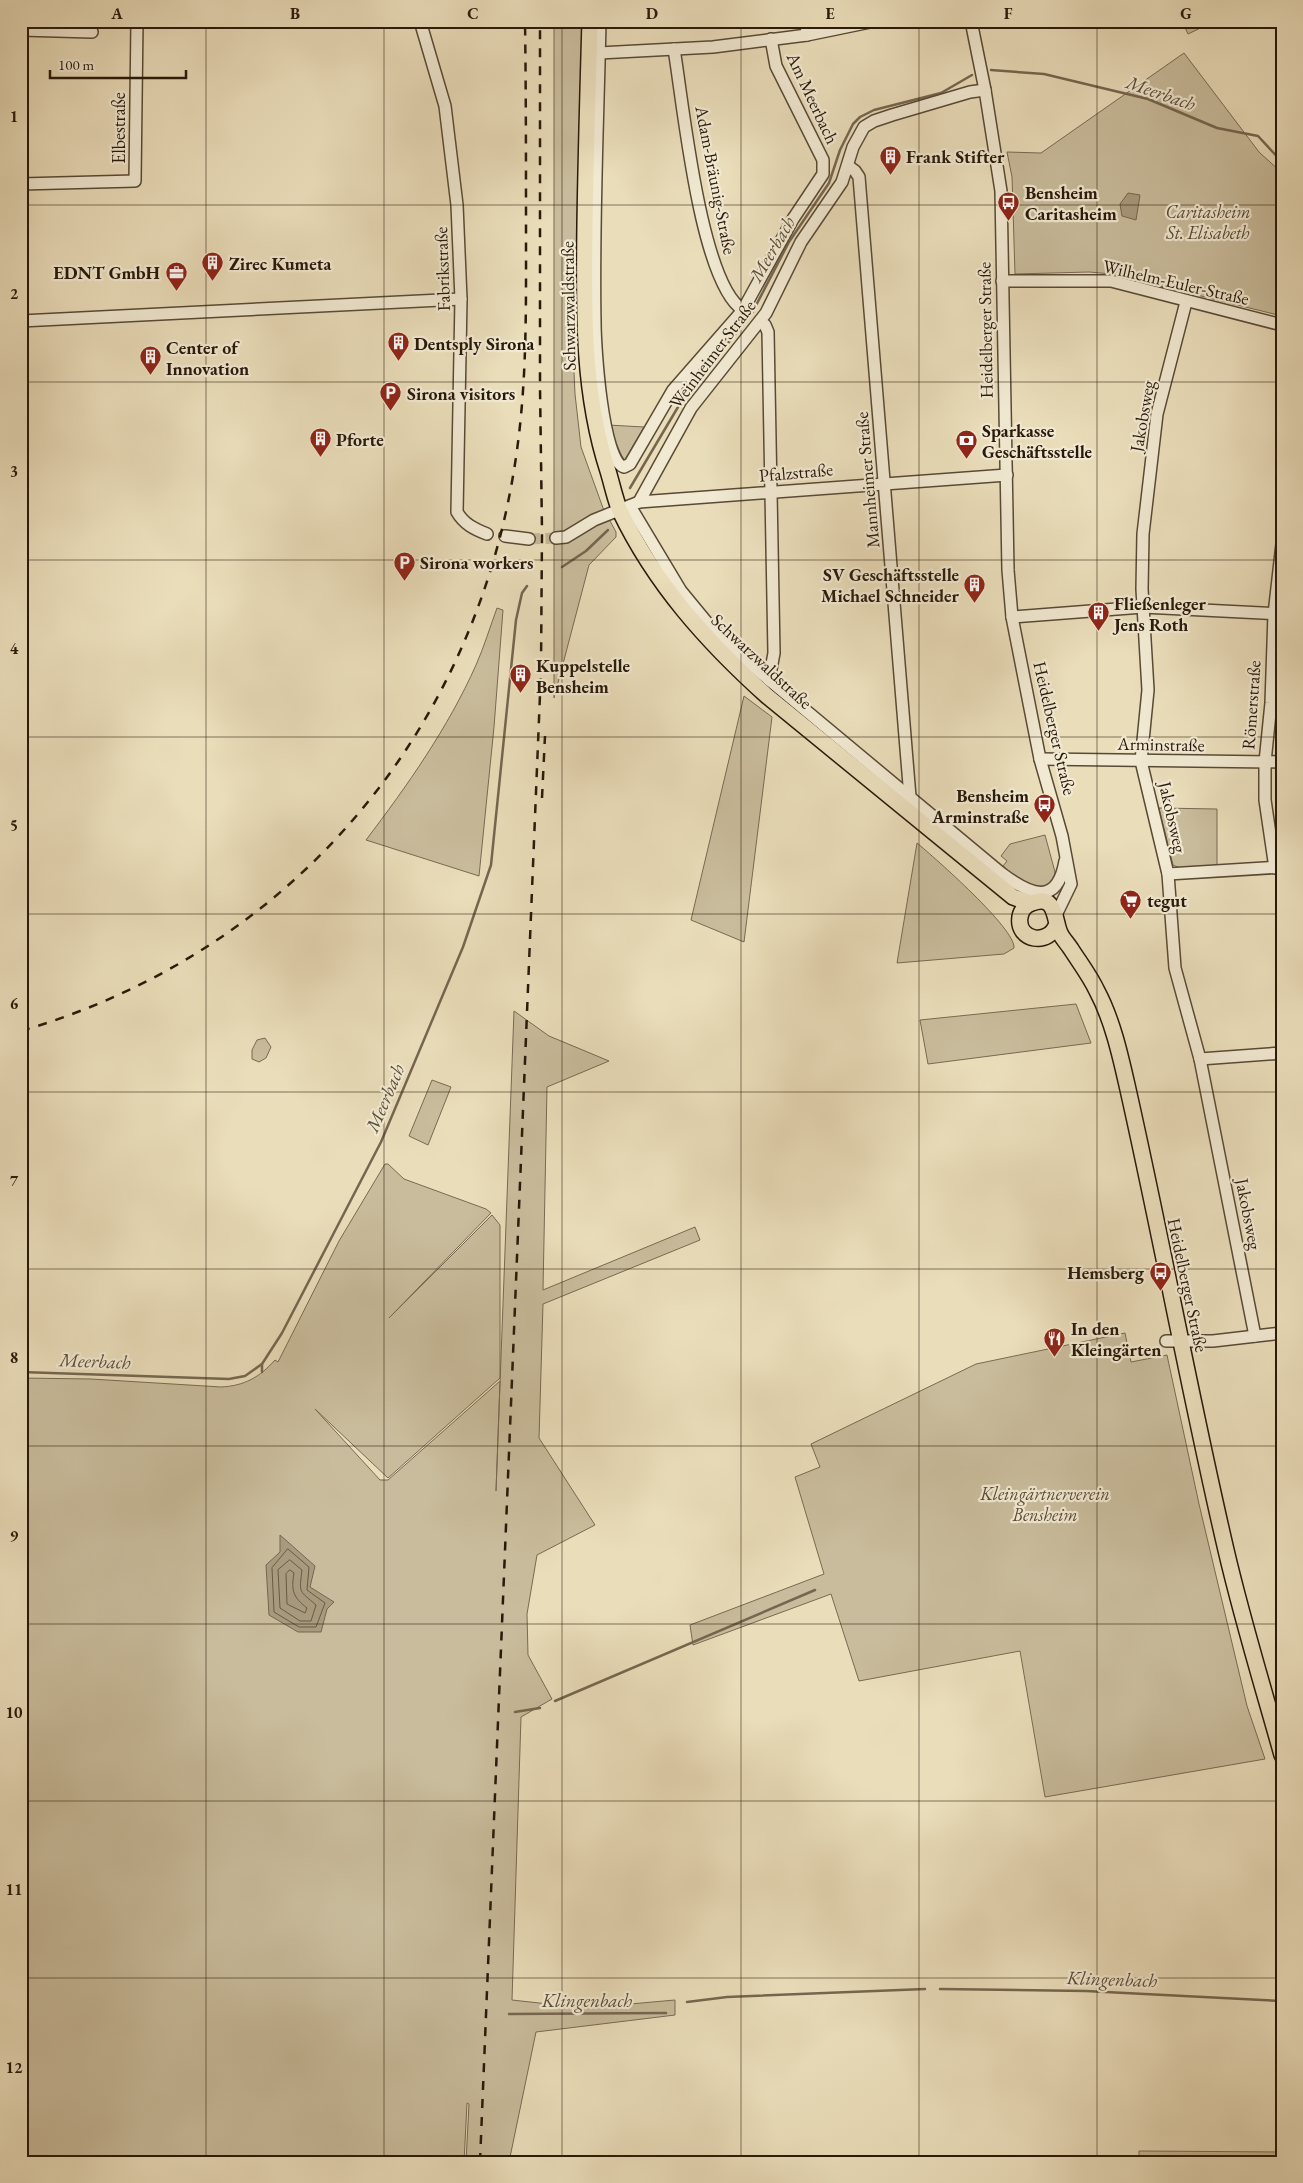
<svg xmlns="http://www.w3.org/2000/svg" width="1303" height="2183" font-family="'EB Garamond',serif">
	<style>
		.green { fill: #c9bc9c; stroke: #786a53 }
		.water { fill: #a89a7e; stroke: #756650 }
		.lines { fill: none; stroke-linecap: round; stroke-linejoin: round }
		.shore { stroke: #685a44; stroke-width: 1 }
		.stream { stroke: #756650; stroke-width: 2.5 }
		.minor-tunnel { stroke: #c3b697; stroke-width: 11; stroke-dasharray: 11 5.5; stroke-linecap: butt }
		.minor-casing { stroke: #584a36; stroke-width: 14 }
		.major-casing { stroke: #28190a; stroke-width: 18 }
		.minor { stroke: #f1e9d2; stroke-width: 11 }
		.major { stroke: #eaddba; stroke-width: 15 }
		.rail { stroke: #28190a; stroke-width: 2.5; stroke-dasharray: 9 9; stroke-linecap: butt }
		.grid { fill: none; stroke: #28190a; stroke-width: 1; stroke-opacity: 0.55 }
		.labels { text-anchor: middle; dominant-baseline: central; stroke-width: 4.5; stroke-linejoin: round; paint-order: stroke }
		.street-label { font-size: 18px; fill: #28190a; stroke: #f1e9d2 }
		.poi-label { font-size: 18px; font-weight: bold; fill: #28190a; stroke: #f1e9d2; text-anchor: start }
		.park-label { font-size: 18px; font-style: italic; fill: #584a36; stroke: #f1e9d2 }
		.water-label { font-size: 19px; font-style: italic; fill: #5b4d38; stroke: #f1e9d2 }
		.neatline { fill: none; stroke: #28190a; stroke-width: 2 }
		.grid-label { font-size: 16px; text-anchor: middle; font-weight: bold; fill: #28190a }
	</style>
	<rect width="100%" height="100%" fill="#eaddba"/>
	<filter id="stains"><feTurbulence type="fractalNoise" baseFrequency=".004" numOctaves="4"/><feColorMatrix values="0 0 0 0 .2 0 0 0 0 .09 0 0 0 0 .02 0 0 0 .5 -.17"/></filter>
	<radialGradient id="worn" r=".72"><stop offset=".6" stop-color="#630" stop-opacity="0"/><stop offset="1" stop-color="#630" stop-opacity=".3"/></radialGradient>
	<g class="green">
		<path d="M554,21H584L577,301L573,350L575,394L581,447L603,508L616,532V537L589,565L554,698Z"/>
		<path d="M1182,21H1215L1188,34Z"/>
		<path d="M1184,53L1259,152L1282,173V316L1112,274L1089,272L1015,274L1012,177L1007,152L1041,153Z"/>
		<path d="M608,425L644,427L624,461Z"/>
		<path d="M497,608L503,610L494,727L479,876L366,840C407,786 448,728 476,665C484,647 490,627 497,608Z"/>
		<path d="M744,696L772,717L744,942L691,920Z"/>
		<path d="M1159,808L1217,809V865L1180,868L1173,865Z"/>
		<path d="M1045,835L1055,872L1053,882C1034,894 1018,879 1003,866L1007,861L1001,856L1010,844Z"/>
		<path d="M917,843C935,858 1016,929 1014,948L1004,954L897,963Z"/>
		<path d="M1076,1004L1091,1043L928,1064L920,1020Z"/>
		<path d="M514,1011L549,1036L609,1061L547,1087L543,1290L695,1227L700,1240L543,1304L539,1438L595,1525L537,1555L527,1614L528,1655L552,1699L521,1717L512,2000L585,2008L675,2000V2015L536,2032L509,2162H466L469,2104L467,2103L464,2162H21V1378L91,1379L221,1387C244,1386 260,1377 275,1360L278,1362L339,1241L385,1164H388L404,1179L486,1209L491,1213L389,1318L492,1215L500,1225V1378L388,1478L315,1409L380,1480H388L500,1381L496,1491Z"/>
		<path d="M265,1038L271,1047L266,1058L259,1062L252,1059V1050L257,1040Z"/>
		<path d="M432,1080L451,1087L428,1145L409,1136Z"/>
		<path d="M1125,1333L1131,1362L1167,1355L1199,1504L1247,1706L1265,1759L1045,1797L1020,1651L859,1681L831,1594L693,1645L690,1625L824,1574L795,1477L820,1467L811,1444L976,1364Z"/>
		<path d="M1139,2151L1282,2152V2162H1139Z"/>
	</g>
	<g class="water">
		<path d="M1128,193L1140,195L1136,220L1122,216L1120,204Z"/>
		<path d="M280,1535L315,1566L310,1587L334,1602L327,1609L321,1632H298L269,1615L266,1565L280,1552Z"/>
	</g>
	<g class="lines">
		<g class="shore">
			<path d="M288,1549L309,1567L307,1590L325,1603L316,1627H299L274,1612L272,1568Z"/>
			<path d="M290,1560L302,1570C299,1594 299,1590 316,1605L311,1621H300L280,1608L278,1570Z"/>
			<path d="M290,1570L294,1573C291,1591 293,1597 307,1608L305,1613L287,1604L286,1574Z"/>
		</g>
		<g class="stream">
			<path d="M991,70L1044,74L1148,99L1217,128L1258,136L1282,162"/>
			<path d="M630,488L681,402L752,313L789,242L829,183L840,150L853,124L860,117L874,110L941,93L972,75"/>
			<path d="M562,567L586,551L608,530"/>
			<path d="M262,1364V1372"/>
			<path d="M21,1372L229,1379L245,1376L262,1364L282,1333L381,1142L463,947L491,865L516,620L522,593L527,586"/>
			<path d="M555,1701L815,1590"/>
			<path d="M515,1712L540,1708"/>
			<path d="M940,1989L1086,1991L1282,2001"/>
			<path d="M687,2002L727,1997L925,1989"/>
			<path d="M509,2014L666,2013"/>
		</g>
		<path class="minor-tunnel" d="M529,539L556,538"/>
		<defs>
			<g id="minor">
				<path d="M420,21L445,106L457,205L461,299L457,512C464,524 474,529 487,534"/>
				<path d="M600,21C598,121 593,222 595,322C595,345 602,461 624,467L630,464L673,390L743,310L793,219L823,174V160L776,66L771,39"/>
				<path d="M806,21L807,35"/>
				<path d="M971,21L985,90L1001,191L1008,570L1012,617L1040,759L1062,836L1071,884L1056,915"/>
				<path d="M276,22V21"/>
				<path d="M21,30L92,32"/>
				<path d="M674,49C683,102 700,283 743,310"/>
				<path d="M599,53L713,47L807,35L875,21"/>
				<path d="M848,166L855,171L859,177L910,797"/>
				<path d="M21,184L135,181L137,21"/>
				<path d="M1002,281H1111L1282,325"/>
				<path d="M1186,302L1157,414L1143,534L1142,589L1148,690L1141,761L1168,874L1175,968L1200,1059L1255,1336"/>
				<path d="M21,321L461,299"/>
				<path d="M760,322L765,325L768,332L774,653L769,680"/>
				<path d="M639,502L691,408L766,313L801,242L842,182L853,147L864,127L874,121L892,115L970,92L985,90"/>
				<path d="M630,506L681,591L709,625L756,669L1001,873C1029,894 1057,908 1065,861"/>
				<path d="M505,536L529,539"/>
				<path d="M556,538L566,537L594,520L639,502L1007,475"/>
				<path d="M1012,617L1143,607L1282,614"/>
				<path d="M1040,759L1282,762"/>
				<path d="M1275,868L1265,800V762L1271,703L1274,614L1282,544"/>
				<path d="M1168,874L1282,867"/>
				<path d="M1200,1059L1282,1053"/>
				<path d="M1166,1341H1213L1282,1333"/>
			</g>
			<g id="major">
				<path d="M590,21C588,89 586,157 585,225C584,309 582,391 608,471C612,484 615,499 620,511C655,584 707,642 767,696L1013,897L1030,903"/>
				<path d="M1057,923C1050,947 1016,941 1020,917C1021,910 1026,905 1032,903C1057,893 1054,921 1060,933C1062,938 1068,944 1071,949C1080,963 1090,976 1097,991C1112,1019 1120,1054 1127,1085C1162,1240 1190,1396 1226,1550C1242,1619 1263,1687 1282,1755"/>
			</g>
		</defs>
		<use href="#minor" class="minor-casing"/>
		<use href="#major" class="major-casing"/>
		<use href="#minor" class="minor"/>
		<use href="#major" class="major"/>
		<g class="rail">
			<path d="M542,798L545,736"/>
			<path d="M21,1031C292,952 479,730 517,450C527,378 526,306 526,233C526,162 526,92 525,21"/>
			<path d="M480,2162L541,670L542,531L540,388V21"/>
		</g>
	</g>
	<path class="grid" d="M206,21V2162M384,21V2162M562,21V2162M741,21V2162M919,21V2162M1097,21V2162M21,205H1282M21,382H1282M21,560H1282M21,737H1282M21,914H1282M21,1092H1282M21,1269H1282M21,1446H1282M21,1624H1282M21,1801H1282M21,1978H1282"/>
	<defs>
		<symbol id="building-pin" viewBox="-11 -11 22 30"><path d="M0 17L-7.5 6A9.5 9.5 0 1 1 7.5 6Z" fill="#8f2418" stroke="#f1e9d2"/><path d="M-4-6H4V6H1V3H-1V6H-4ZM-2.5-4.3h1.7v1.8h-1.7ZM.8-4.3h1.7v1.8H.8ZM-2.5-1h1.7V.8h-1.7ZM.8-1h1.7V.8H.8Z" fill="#fff"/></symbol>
		<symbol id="bus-pin" viewBox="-11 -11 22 30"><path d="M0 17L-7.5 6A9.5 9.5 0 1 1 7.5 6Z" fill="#8f2418" stroke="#f1e9d2"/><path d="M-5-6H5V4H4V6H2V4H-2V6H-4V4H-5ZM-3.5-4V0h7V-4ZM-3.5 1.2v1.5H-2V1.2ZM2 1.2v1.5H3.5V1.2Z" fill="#fff"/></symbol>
		<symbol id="office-pin" viewBox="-11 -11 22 30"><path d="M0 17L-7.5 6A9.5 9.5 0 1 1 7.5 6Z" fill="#8f2418" stroke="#f1e9d2"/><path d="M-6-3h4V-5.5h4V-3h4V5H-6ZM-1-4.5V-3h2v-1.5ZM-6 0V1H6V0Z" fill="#fff"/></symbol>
		<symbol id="parking-pin" viewBox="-11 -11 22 30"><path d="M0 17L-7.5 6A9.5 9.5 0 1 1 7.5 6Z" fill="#8f2418" stroke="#f1e9d2"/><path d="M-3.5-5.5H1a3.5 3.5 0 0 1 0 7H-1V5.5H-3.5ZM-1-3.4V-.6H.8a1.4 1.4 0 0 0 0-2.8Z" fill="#fff"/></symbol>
		<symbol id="bank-pin" viewBox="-11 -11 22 30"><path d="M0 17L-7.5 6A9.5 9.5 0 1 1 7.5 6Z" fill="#8f2418" stroke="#f1e9d2"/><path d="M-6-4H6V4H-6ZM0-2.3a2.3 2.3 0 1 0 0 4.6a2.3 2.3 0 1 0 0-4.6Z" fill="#fff"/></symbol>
		<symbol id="supermarket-pin" viewBox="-11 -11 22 30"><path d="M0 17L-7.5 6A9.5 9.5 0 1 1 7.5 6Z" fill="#8f2418" stroke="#f1e9d2"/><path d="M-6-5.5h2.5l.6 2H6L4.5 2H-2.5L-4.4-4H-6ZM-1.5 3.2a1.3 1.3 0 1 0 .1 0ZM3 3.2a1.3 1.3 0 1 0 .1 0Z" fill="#fff"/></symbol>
		<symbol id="restaurant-pin" viewBox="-11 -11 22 30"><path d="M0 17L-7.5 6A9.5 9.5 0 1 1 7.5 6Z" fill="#8f2418" stroke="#f1e9d2"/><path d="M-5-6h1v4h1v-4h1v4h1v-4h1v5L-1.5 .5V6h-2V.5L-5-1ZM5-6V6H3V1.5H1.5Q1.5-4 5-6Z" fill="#fff"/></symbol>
	</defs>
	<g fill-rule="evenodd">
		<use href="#building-pin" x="878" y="144" width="25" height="34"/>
		<use href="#bus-pin" x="996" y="190" width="25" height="34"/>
		<use href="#building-pin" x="200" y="250" width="25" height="34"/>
		<use href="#office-pin" x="164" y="260" width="25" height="34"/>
		<use href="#building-pin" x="386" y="330" width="25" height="34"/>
		<use href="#building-pin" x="138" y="344" width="25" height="34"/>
		<use href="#parking-pin" x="378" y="380" width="25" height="34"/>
		<use href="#building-pin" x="308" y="426" width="25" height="34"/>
		<use href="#bank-pin" x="954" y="428" width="25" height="34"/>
		<use href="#parking-pin" x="392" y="550" width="25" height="34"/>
		<use href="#building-pin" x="962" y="572" width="25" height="34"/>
		<use href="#building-pin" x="1086" y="600" width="25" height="34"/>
		<use href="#building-pin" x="508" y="662" width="25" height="34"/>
		<use href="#bus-pin" x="1032" y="792" width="25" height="34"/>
		<use href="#supermarket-pin" x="1118" y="888" width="25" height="34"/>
		<use href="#bus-pin" x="1148" y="1260" width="25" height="34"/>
		<use href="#restaurant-pin" x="1042" y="1326" width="25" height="34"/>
	</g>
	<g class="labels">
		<g class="street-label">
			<text transform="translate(813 98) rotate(65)">Am Meerbach</text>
			<text transform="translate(118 128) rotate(-90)">Elbestraße</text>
			<text transform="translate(716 180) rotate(79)">Adam-Bräunig-Straße</text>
			<text transform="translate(442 269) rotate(-92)">Fabrikstraße</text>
			<text transform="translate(1176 282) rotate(13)">Wilhelm-Euler-Straße</text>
			<text transform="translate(568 306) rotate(-91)">Schwarzwaldstraße</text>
			<text transform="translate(985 330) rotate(-91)">Heidelberger Straße</text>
			<text transform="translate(712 354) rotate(-53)">Weinheimer Straße</text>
			<text transform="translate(1142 416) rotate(-80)">Jakobsweg</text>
			<text transform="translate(796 472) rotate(-5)">Pfalzstraße</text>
			<text transform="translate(867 480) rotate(-95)">Mannheimer Straße</text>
			<text transform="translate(762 661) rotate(43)">Schwarzwaldstraße</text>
			<text transform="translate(1251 705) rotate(-86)">Römerstraße</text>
			<text transform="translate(1055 728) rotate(77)">Heidelberger Straße</text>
			<text transform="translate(1161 744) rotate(1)">Arminstraße</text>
			<text transform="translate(1173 817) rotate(77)">Jakobsweg</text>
			<text transform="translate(1249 1214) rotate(79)">Jakobsweg</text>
			<text transform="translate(1188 1285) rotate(78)">Heidelberger Straße</text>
		</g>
		<g class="poi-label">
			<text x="906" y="156">Frank Stifter</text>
			<text x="1025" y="192">Bensheim<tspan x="1025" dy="21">Caritasheim</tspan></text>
			<text x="229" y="263">Zirec Kumeta</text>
			<text x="160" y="272" text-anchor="end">EDNT GmbH</text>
			<text x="414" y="343">Dentsply Sirona</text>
			<text x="166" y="347">Center of<tspan x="166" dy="21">Innovation</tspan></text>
			<text x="407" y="393">Sirona visitors</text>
			<text x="982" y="430">Sparkasse<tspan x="982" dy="21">Geschäftsstelle</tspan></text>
			<text x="336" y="439">Pforte</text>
			<text x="420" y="562">Sirona workers</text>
			<text x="959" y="574" text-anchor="end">SV Geschäftsstelle<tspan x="959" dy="21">Michael Schneider</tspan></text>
			<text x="1114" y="603">Fließenleger<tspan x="1114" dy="21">Jens Roth</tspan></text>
			<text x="536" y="665">Kuppelstelle<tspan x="536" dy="21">Bensheim</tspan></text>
			<text x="1029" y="795" text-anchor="end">Bensheim<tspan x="1029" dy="21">Arminstraße</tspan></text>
			<text x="1147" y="900">tegut</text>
			<text x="1144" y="1272" text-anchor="end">Hemsberg</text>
			<text x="1071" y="1328">In den<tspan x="1071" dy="21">Kleingärten</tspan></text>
		</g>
		<g class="park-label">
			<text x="1208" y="211">Caritasheim<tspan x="1208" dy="21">St. Elisabeth</tspan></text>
			<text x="1045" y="1493">Kleingärtnerverein<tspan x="1045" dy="21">Bensheim</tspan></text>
		</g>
		<g class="water-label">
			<text transform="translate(1161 93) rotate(19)">Meerbach</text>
			<text transform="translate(772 249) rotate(-60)">Meerbach</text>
			<text transform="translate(385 1098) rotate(-67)">Meerbach</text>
			<text transform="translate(95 1361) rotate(2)">Meerbach</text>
			<text transform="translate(1112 1979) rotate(2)">Klingenbach</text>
			<text x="587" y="2000">Klingenbach</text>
		</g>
	</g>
	<rect width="1303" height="2183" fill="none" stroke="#eaddba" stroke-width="55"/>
	<path d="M50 70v8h136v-8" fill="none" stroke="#28190a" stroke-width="2.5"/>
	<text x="58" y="70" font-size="15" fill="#28190a" stroke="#f1e9d2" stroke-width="4" paint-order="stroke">100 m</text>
	<rect x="28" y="28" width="1248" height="2128" class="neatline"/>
	<g class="grid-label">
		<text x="117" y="19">A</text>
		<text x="295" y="19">B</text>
		<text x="473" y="19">C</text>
		<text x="652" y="19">D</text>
		<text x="830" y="19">E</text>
		<text x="1008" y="19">F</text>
		<text x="1186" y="19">G</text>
		<text x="14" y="122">1</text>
		<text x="14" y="299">2</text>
		<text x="14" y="477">3</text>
		<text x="14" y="654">4</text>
		<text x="14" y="831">5</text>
		<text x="14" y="1009">6</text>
		<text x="14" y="1186">7</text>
		<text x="14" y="1363">8</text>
		<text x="14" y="1541">9</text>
		<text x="14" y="1718">10</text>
		<text x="14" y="1895">11</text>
		<text x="14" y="2073">12</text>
	</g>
	<rect width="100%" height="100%" filter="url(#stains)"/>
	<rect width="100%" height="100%" fill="url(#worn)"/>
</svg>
